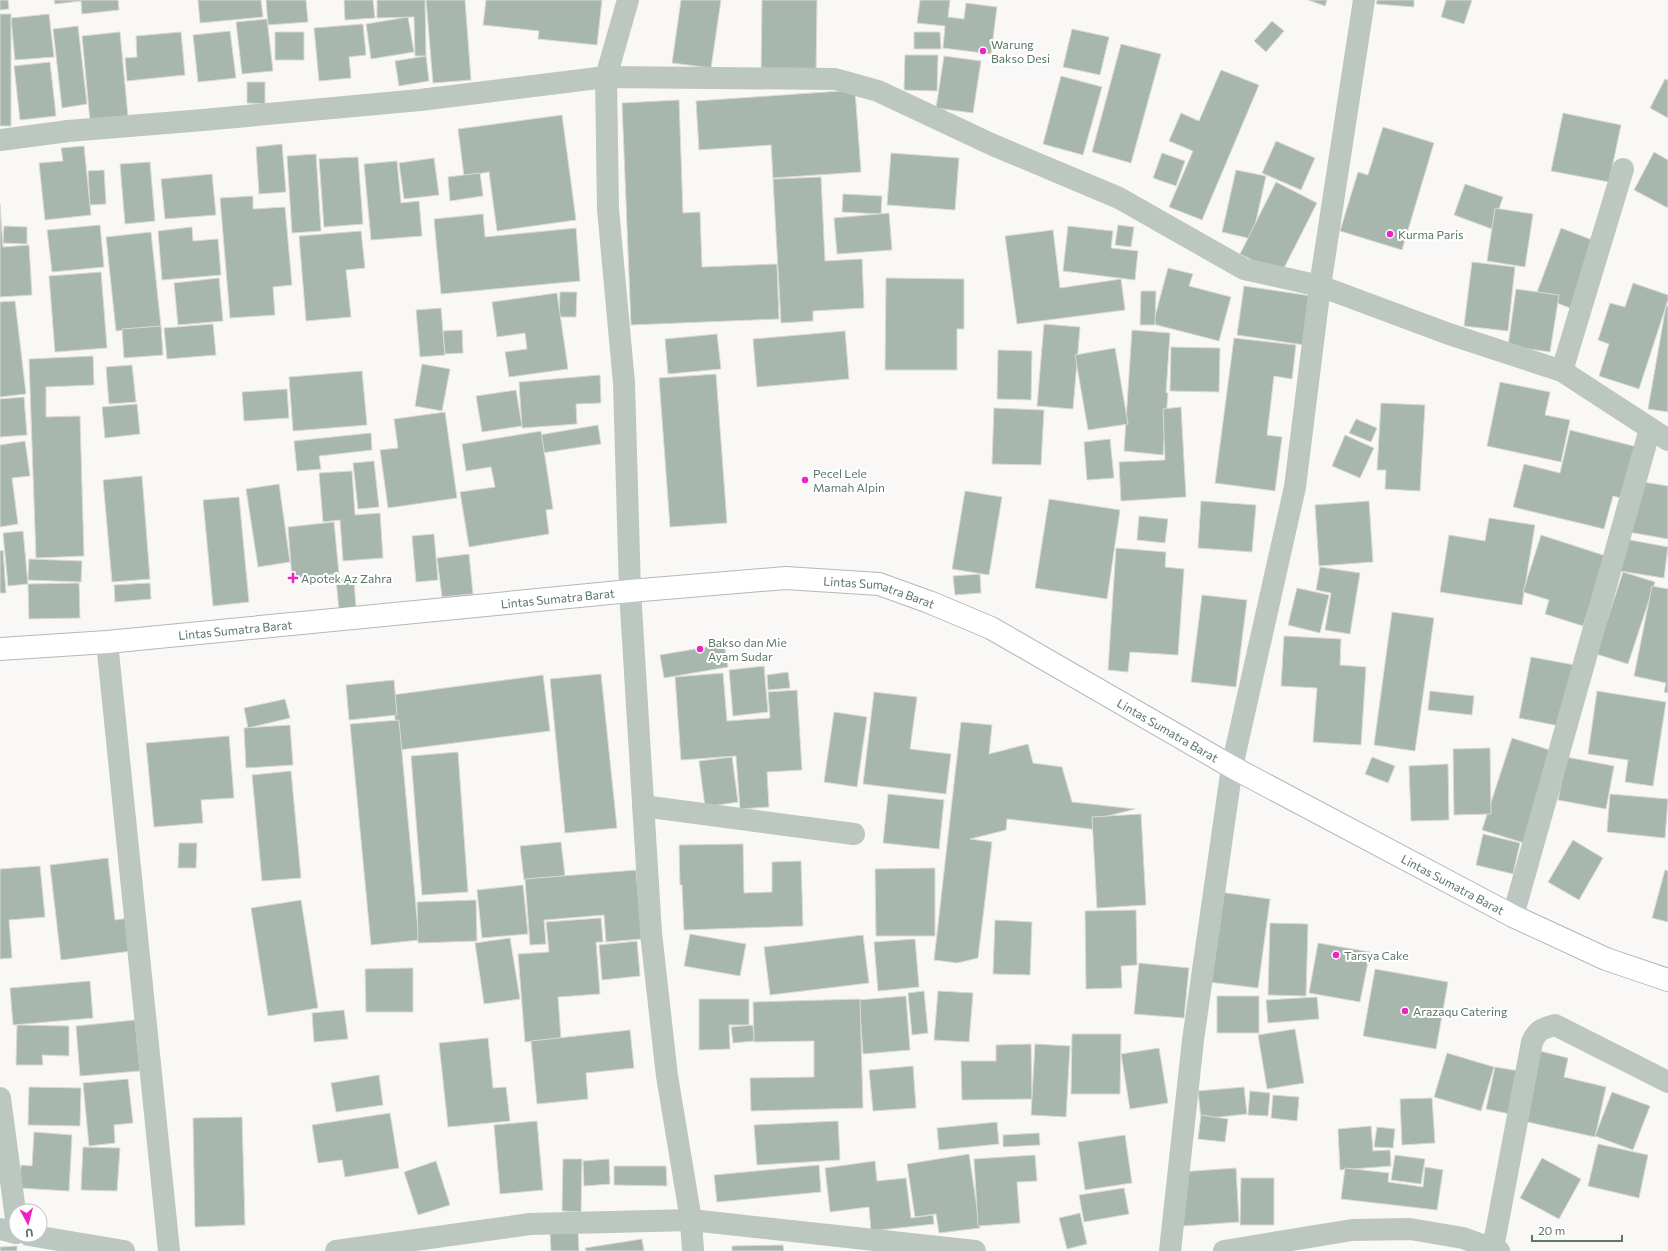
<svg xmlns="http://www.w3.org/2000/svg" width="1668" height="1251" font-family="Commissioner,sans-serif">
	<style>
		.building { fill: #a7b7ad; stroke: #dcd9d9 }
		.lines { fill: none; stroke-linecap: round; stroke-linejoin: round }
		.highway-casing { stroke: #b0bab4; stroke-width: 24 }
		.minor { stroke: #bbc7c0; stroke-width: 22 }
		.highway { stroke: #fff; stroke-width: 22 }
		.poi-dot { fill: #ee23c1; stroke: #fff; stroke-width: 1.5 }
		.labels { text-anchor: middle; dominant-baseline: central; stroke-width: 4; stroke-linejoin: round; paint-order: stroke }
		.poi-label { font-size: 12px; fill: #5a7867; stroke: #fff; text-anchor: start }
		.street-label { font-size: 12px; fill: #5a7867; stroke: #fff }
	</style>
	<rect width="100%" height="100%" fill="#faf7f7"/>
	<g class="building">
		<path d="M0,0H8L9,9L0,10Z"/>
		<path d="M54,0H118L119,10L82,14L81,1L55,4Z"/>
		<path d="M198,0H261L263,17L200,23Z"/>
		<path d="M266,0H306L308,22L268,25Z"/>
		<path d="M344,0H373L375,18L345,20Z"/>
		<path d="M377,0H425L426,56H415L414,17L377,18Z"/>
		<path d="M426,0H465L471,80L433,83Z"/>
		<path d="M486,0H602L597,45L538,39L539,31L483,25Z"/>
		<path d="M681,0H721L711,68L672,63Z"/>
		<path d="M762,0H817L816,75L761,74Z"/>
		<path d="M920,0H950L948,17L964,19L966,3L997,7L991,54L943,48L945,26L917,23Z"/>
		<path d="M1308,0H1327L1325,6Z"/>
		<path d="M1377,0H1414V7L1376,4Z"/>
		<path d="M1446,0H1472L1464,24L1441,17Z"/>
		<rect x="0" y="14" width="11" height="112"/>
		<path d="M49,14L54,57L15,60L11,18Z"/>
		<path d="M408,17L414,52L371,59L366,24Z"/>
		<path d="M267,19L273,71L242,74L236,22Z"/>
		<path d="M1272,21L1284,31L1266,52L1254,41Z"/>
		<path d="M363,24L366,55L349,57L351,78L319,81L314,28Z"/>
		<path d="M78,26L87,104L62,108L53,29Z"/>
		<path d="M1072,29L1109,37L1100,75L1063,67Z"/>
		<path d="M230,31L236,78L198,82L193,35Z"/>
		<path d="M120,32L128,117L90,121L82,36Z"/>
		<path d="M181,32L185,75L127,81L125,58L137,57L136,36Z"/>
		<rect x="275" y="32" width="29" height="28"/>
		<path d="M914,32H940L941,49H914Z"/>
		<path d="M1121,44L1161,54L1131,163L1092,152Z"/>
		<path d="M905,55H938L937,91L904,90Z"/>
		<path d="M426,56L429,81L399,86L395,61Z"/>
		<path d="M944,56L981,61L973,113L936,108Z"/>
		<path d="M50,62L56,116L20,120L14,66Z"/>
		<path d="M1221,70L1259,85L1202,220L1169,207L1193,151L1169,141L1181,113L1199,121Z"/>
		<path d="M1061,76L1102,87L1083,155L1043,144Z"/>
		<path d="M1665,79L1668,80V118L1650,108Z"/>
		<path d="M247,82H265V104L247,103Z"/>
		<path d="M855,90L861,172L773,178L771,145L699,150L696,101Z"/>
		<path d="M679,100L683,213L700,212L702,267L777,264L779,319L631,325L622,103Z"/>
		<path d="M1563,113L1621,125L1609,182L1551,171Z"/>
		<path d="M562,115L576,220L497,231L489,172L464,176L458,129Z"/>
		<path d="M1383,127L1434,143L1402,250L1340,231L1358,172L1368,175Z"/>
		<path d="M1276,141L1315,158L1301,190L1262,173Z"/>
		<path d="M282,144L286,192L259,194L256,147Z"/>
		<path d="M84,146L91,215L45,220L39,163L63,161L61,148Z"/>
		<path d="M1654,152L1668,160V208L1634,190Z"/>
		<path d="M891,153L959,158L955,210L887,205Z"/>
		<path d="M1162,153L1185,161L1176,186L1153,178Z"/>
		<path d="M316,154L321,231L292,233L287,156Z"/>
		<path d="M358,157L363,224L324,227L319,159Z"/>
		<path d="M434,158L439,195L404,199L399,163Z"/>
		<path d="M397,161L401,203L419,201L422,236L371,240L364,164Z"/>
		<path d="M150,162L155,221L125,224L120,164Z"/>
		<path d="M104,170L106,204L90,205L88,171Z"/>
		<path d="M1236,170L1266,176L1252,239L1222,232Z"/>
		<path d="M480,173L483,196L450,201L448,177Z"/>
		<path d="M212,174L216,215L165,219L161,179Z"/>
		<path d="M821,177L825,261L862,259L864,308L813,311V321L781,323L773,179Z"/>
		<path d="M1276,182L1317,203L1281,274L1240,254Z"/>
		<path d="M1465,184L1503,197L1492,229L1454,215Z"/>
		<path d="M843,194L882,196L881,214L842,212Z"/>
		<path d="M253,196V209L285,207L292,285L273,287L275,315L230,318L220,198Z"/>
		<path d="M0,204L3,247L29,245L32,295L0,297Z"/>
		<path d="M1495,208L1533,214L1525,267L1487,261Z"/>
		<path d="M889,213L892,250L837,254L834,218Z"/>
		<path d="M483,214L485,237L576,228L580,281L441,294L434,219Z"/>
		<path d="M100,225L104,267L52,272L47,230Z"/>
		<path d="M1118,225L1134,227L1131,247L1115,245Z"/>
		<path d="M4,226L27,227V244L3,243Z"/>
		<path d="M1068,226L1113,231L1111,248L1138,251L1135,280L1063,271Z"/>
		<path d="M192,227L193,241L218,239L221,275L162,280L158,231Z"/>
		<path d="M1561,228L1595,241L1570,308L1536,295Z"/>
		<path d="M1053,230L1060,288L1121,279L1125,310L1017,324L1005,236Z"/>
		<path d="M361,231L365,268L346,270L351,317L306,321L299,236Z"/>
		<path d="M151,232L161,327L116,331L106,237Z"/>
		<path d="M1472,262L1515,267L1508,331L1464,326Z"/>
		<path d="M1168,268L1193,274L1189,286L1231,297L1219,341L1153,324Z"/>
		<path d="M101,272L107,348L55,352L49,276Z"/>
		<path d="M219,278L223,321L178,325L174,283Z"/>
		<path d="M886,278L964,279V329H957V370H885Z"/>
		<path d="M1633,283L1668,295V300L1639,389L1599,376L1609,344L1598,340L1610,303L1625,307Z"/>
		<path d="M1244,286L1312,296L1304,345L1237,335Z"/>
		<path d="M1516,289L1559,295L1550,352L1508,346Z"/>
		<path d="M1141,291H1156L1155,325H1140Z"/>
		<path d="M560,292H577L576,317H559Z"/>
		<path d="M557,293L568,369L509,377L505,352L527,349L525,333L497,337L492,302Z"/>
		<path d="M15,301L26,394L0,397V302Z"/>
		<path d="M1666,306H1668V412L1648,409Z"/>
		<path d="M441,308L445,355L420,357L416,310Z"/>
		<path d="M213,324L216,355L167,359L164,328Z"/>
		<path d="M1044,324L1080,327L1073,409L1037,406Z"/>
		<path d="M161,326L163,355L124,358L122,329Z"/>
		<path d="M462,330L463,353L445,354L443,331Z"/>
		<path d="M1132,330L1170,333L1166,393H1168L1163,455L1124,451Z"/>
		<path d="M845,331L849,379L757,387L753,339Z"/>
		<path d="M717,334L721,369L668,374L665,339Z"/>
		<path d="M1234,338L1296,345L1292,379L1274,376L1267,435L1282,437L1275,491L1215,483Z"/>
		<path d="M1171,347L1220,348L1219,392L1170,391Z"/>
		<path d="M1115,348L1128,424L1088,430L1075,355Z"/>
		<path d="M998,350L1032,351L1031,400L997,399Z"/>
		<path d="M93,356L94,385L46,387V417L80,416L84,556L36,558L29,359Z"/>
		<path d="M422,364L450,369L442,411L415,406Z"/>
		<path d="M132,365L136,402L109,404L106,367Z"/>
		<path d="M362,371L367,425L293,431L289,377Z"/>
		<path d="M716,374L727,523L670,527L659,378Z"/>
		<path d="M600,375L601,403L576,404L577,424L522,428L519,382Z"/>
		<path d="M1500,382L1550,392L1545,415L1570,420L1561,462L1487,446Z"/>
		<path d="M287,389L289,418L244,421L242,392Z"/>
		<path d="M516,390L522,426L482,432L476,396Z"/>
		<path d="M24,397L27,435L0,437V399Z"/>
		<path d="M1381,403L1425,405L1420,491L1385,489L1386,470H1377Z"/>
		<path d="M137,404L140,434L105,438L102,407Z"/>
		<path d="M1181,407L1186,497L1121,501L1119,462L1165,460L1163,409Z"/>
		<path d="M994,408L1044,410L1041,465L992,464Z"/>
		<path d="M445,412L457,498L388,508L380,450L398,448L394,419Z"/>
		<path d="M1356,419L1377,428L1371,442L1349,433Z"/>
		<path d="M598,425L601,444L542,453L539,435Z"/>
		<path d="M1570,430L1641,448L1628,500L1613,496L1604,529L1513,507L1524,464L1560,473Z"/>
		<path d="M541,431L553,509L546,510L549,534L469,547L460,492L495,487L491,467L466,471L462,444Z"/>
		<path d="M371,433L372,450L319,456L321,469L297,471L294,441Z"/>
		<path d="M1345,435L1374,448L1360,478L1332,466Z"/>
		<path d="M1110,439L1114,478L1087,480L1084,442Z"/>
		<path d="M25,441L30,476L12,478L18,524L0,527V445Z"/>
		<path d="M374,461L379,507L358,509L353,463Z"/>
		<path d="M352,471L355,515L380,513L383,558L343,561L340,520L323,522L319,473Z"/>
		<path d="M142,476L150,579L112,582L103,480Z"/>
		<path d="M1637,481L1668,486V539L1628,532Z"/>
		<path d="M279,484L290,562L258,567L246,489Z"/>
		<path d="M965,491L1002,497L989,575L952,569Z"/>
		<path d="M239,497L249,602L213,606L203,500Z"/>
		<path d="M1049,499L1120,510L1107,599L1035,588Z"/>
		<path d="M1201,501L1256,505L1252,552L1198,548Z"/>
		<path d="M1369,501L1373,562L1319,566L1315,505Z"/>
		<path d="M1139,516L1168,519L1165,543L1137,540Z"/>
		<path d="M1489,518L1535,525L1522,605L1440,592L1449,535L1485,541Z"/>
		<path d="M334,522L339,574L292,578L288,527Z"/>
		<path d="M23,531L28,584L8,586L3,533Z"/>
		<path d="M434,534L438,580L416,582L412,536Z"/>
		<path d="M1541,535L1606,556L1583,626L1545,614L1549,600L1523,592Z"/>
		<path d="M1625,539L1668,547L1664,578L1620,571Z"/>
		<path d="M1116,548L1166,552L1165,567L1184,569L1178,655L1130,652L1128,672L1108,670Z"/>
		<path d="M3,550L6,593H0V551Z"/>
		<path d="M469,554L473,594L442,597L437,558Z"/>
		<path d="M29,559L82,561L81,582L28,580Z"/>
		<path d="M1320,567L1360,573L1350,634L1325,630L1331,593L1316,590Z"/>
		<path d="M1623,572L1655,582L1628,664L1596,654Z"/>
		<path d="M980,574L981,593L955,595L953,576Z"/>
		<path d="M354,579L356,608L339,609L336,580Z"/>
		<path d="M79,583L80,618L29,619L28,584Z"/>
		<path d="M150,583L151,599L115,602L114,585Z"/>
		<path d="M1652,586L1668,589V693L1664,692L1666,683L1634,676Z"/>
		<path d="M1297,588L1329,595L1320,633L1288,625Z"/>
		<path d="M1202,595L1247,600L1236,687L1191,682Z"/>
		<path d="M1392,612L1434,618L1415,751L1374,745Z"/>
		<path d="M1284,636L1341,639L1340,665L1366,667L1361,745L1313,742L1317,688L1281,686Z"/>
		<path d="M724,644L728,667L664,678L660,655Z"/>
		<path d="M1531,657L1575,665L1564,727L1519,718Z"/>
		<path d="M764,666L768,712L733,716L729,670Z"/>
		<path d="M788,672L790,688L768,690L767,675Z"/>
		<path d="M723,673L727,721L770,718L768,692L797,690L802,770L767,772L769,807L740,809L736,756L681,760L675,677Z"/>
		<path d="M601,674L617,828L565,833L550,679Z"/>
		<path d="M543,675L550,731L399,750L392,695Z"/>
		<path d="M394,680L397,715L349,720L346,685Z"/>
		<path d="M1430,691L1474,696L1472,715L1428,710Z"/>
		<path d="M1597,691L1666,702L1653,786L1625,782L1628,760L1588,754Z"/>
		<path d="M874,692L917,697L910,749L951,754L946,794L863,784Z"/>
		<path d="M285,699L290,718L248,728L244,708Z"/>
		<path d="M834,712L867,717L857,787L824,782Z"/>
		<path d="M399,720L419,940L371,945L350,724Z"/>
		<path d="M961,722L992,725L989,754L1028,744L1033,763L1062,767L1072,802L1135,809L1100,818L1099,830L1007,819L1006,830L970,839L992,842L978,958L957,963L934,960Z"/>
		<path d="M290,725L293,765L246,768L244,728Z"/>
		<path d="M229,736L234,798L201,800L203,823L154,827L146,743Z"/>
		<path d="M1512,738L1553,751L1524,843L1482,830Z"/>
		<path d="M1490,748L1491,814L1454,815L1453,749Z"/>
		<path d="M458,752L468,892L422,895L411,756Z"/>
		<path d="M732,757L738,802L705,807L699,761Z"/>
		<path d="M1372,757L1395,766L1388,783L1365,774Z"/>
		<path d="M1566,757L1614,766L1606,809L1558,800Z"/>
		<path d="M1448,764L1449,820L1411,821L1409,766Z"/>
		<path d="M291,771L301,878L262,881L252,775Z"/>
		<path d="M888,794L944,800L939,849L883,843Z"/>
		<path d="M1610,794L1668,799L1665,838L1607,832Z"/>
		<path d="M1141,814L1146,905L1097,908L1092,817Z"/>
		<path d="M1483,834L1520,843L1513,874L1476,865Z"/>
		<path d="M1573,840L1603,858L1579,900L1548,882Z"/>
		<path d="M561,842L565,876L524,880L520,846Z"/>
		<path d="M179,843H197L196,868H178Z"/>
		<path d="M743,844L744,893L772,892V862L801,861L803,926L684,930L682,885H680L679,845Z"/>
		<path d="M108,858L115,920L129,918L132,951L61,960L50,865Z"/>
		<path d="M40,866L45,917L9,920L12,958L0,959V869Z"/>
		<path d="M935,868V936H876L875,869Z"/>
		<path d="M636,870L642,939L606,942L604,915L544,920L546,944L530,945L525,879Z"/>
		<path d="M1665,870L1668,871V922L1652,918Z"/>
		<path d="M523,885L528,934L482,938L477,890Z"/>
		<path d="M1220,892L1270,899L1258,988L1208,982Z"/>
		<path d="M301,900L318,1008L268,1016L251,908Z"/>
		<path d="M476,900L477,941L418,943L417,902Z"/>
		<path d="M1136,910L1137,965L1121,966L1122,988L1086,989L1085,911Z"/>
		<path d="M601,918L603,942H596L600,994L558,997L561,1039L525,1042L518,954L549,952L546,922Z"/>
		<path d="M995,920L1032,922L1030,975L993,974Z"/>
		<path d="M1270,923L1308,924L1306,996L1268,995Z"/>
		<path d="M690,934L746,944L740,976L684,966Z"/>
		<path d="M863,935L869,983L770,995L764,947Z"/>
		<path d="M510,938L520,999L484,1004L475,943Z"/>
		<path d="M915,939L919,987L878,991L874,942Z"/>
		<path d="M637,941L640,976L602,980L599,945Z"/>
		<path d="M1318,943L1370,952L1360,1002L1309,993Z"/>
		<path d="M1139,963L1189,968L1184,1018L1134,1014Z"/>
		<path d="M413,968V1012H366L365,969Z"/>
		<path d="M1375,969L1448,982L1436,1049L1363,1036Z"/>
		<path d="M90,981L93,1018L13,1025L10,988Z"/>
		<path d="M924,991L928,1033L912,1035L908,993Z"/>
		<path d="M938,991L973,993L969,1042L934,1040Z"/>
		<path d="M906,996L910,1050L863,1054L859,1000Z"/>
		<rect x="1217" y="996" width="42" height="37"/>
		<path d="M1317,997L1319,1019L1268,1023L1266,1000Z"/>
		<path d="M699,999H749V1025H729L730,1049L699,1050Z"/>
		<path d="M860,999L863,1108L751,1111L750,1078L814,1077V1041L754,1042L753,1002Z"/>
		<path d="M344,1010L348,1039L314,1042L312,1013Z"/>
		<path d="M135,1020L140,1071L80,1076L76,1026Z"/>
		<path d="M17,1025L69,1026V1056L42,1055L43,1065H16Z"/>
		<path d="M753,1025L754,1041L733,1043L731,1027Z"/>
		<path d="M1295,1029L1304,1083L1267,1089L1258,1035Z"/>
		<path d="M630,1030L634,1068L586,1073L588,1099L537,1104L531,1041Z"/>
		<path d="M1072,1034H1121L1120,1094H1071Z"/>
		<path d="M488,1038L493,1088L506,1087L510,1121L448,1127L439,1043Z"/>
		<path d="M1031,1044L1032,1099L962,1100L961,1061H996V1045Z"/>
		<path d="M1035,1044L1070,1046L1066,1117L1031,1115Z"/>
		<path d="M1159,1048L1168,1103L1130,1109L1121,1054Z"/>
		<path d="M1540,1051L1568,1058L1564,1077L1606,1087L1595,1137L1523,1121Z"/>
		<path d="M1447,1053L1494,1067L1481,1111L1434,1097Z"/>
		<path d="M913,1066L916,1108L873,1111L869,1070Z"/>
		<path d="M1495,1067L1519,1071L1510,1114L1486,1109Z"/>
		<path d="M379,1075L383,1105L336,1112L331,1083Z"/>
		<path d="M128,1079L133,1123L114,1125L115,1143L89,1146L83,1083Z"/>
		<path d="M29,1087L81,1088L80,1126L28,1125Z"/>
		<path d="M1244,1087L1247,1114L1201,1119L1198,1091Z"/>
		<path d="M1250,1091L1270,1093L1268,1116L1248,1115Z"/>
		<path d="M1612,1092L1650,1106L1633,1150L1595,1136Z"/>
		<path d="M1273,1095L1299,1097L1297,1121L1271,1118Z"/>
		<path d="M1432,1098L1435,1143L1402,1145L1400,1099Z"/>
		<path d="M390,1113L399,1168L345,1177L342,1160L318,1163L312,1125Z"/>
		<path d="M1201,1115L1228,1119L1225,1142L1198,1139Z"/>
		<path d="M242,1117L245,1225L195,1227L193,1118Z"/>
		<path d="M537,1121L543,1190L500,1194L494,1125Z"/>
		<path d="M838,1121L840,1160L757,1165L754,1125Z"/>
		<path d="M997,1122L999,1144L939,1150L937,1128Z"/>
		<path d="M1371,1126L1373,1151L1390,1150L1391,1166L1340,1170L1338,1129Z"/>
		<path d="M1377,1127L1395,1129L1393,1148L1374,1147Z"/>
		<path d="M34,1132L72,1135L69,1191L19,1188L21,1165L32,1166Z"/>
		<path d="M1039,1133L1040,1145L1003,1147V1135Z"/>
		<path d="M1125,1135L1132,1183L1085,1190L1078,1142Z"/>
		<path d="M1598,1144L1648,1155L1639,1198L1588,1186Z"/>
		<path d="M83,1147L120,1148L117,1191L81,1190Z"/>
		<path d="M969,1154L980,1228L939,1233L936,1214L915,1217L907,1164Z"/>
		<path d="M1035,1155L1037,1181L1017,1182L1020,1223L978,1226L974,1159Z"/>
		<path d="M1395,1155L1425,1159L1421,1184L1391,1180Z"/>
		<path d="M1542,1158L1581,1179L1559,1219L1520,1198Z"/>
		<path d="M563,1159H582L581,1212L562,1211Z"/>
		<path d="M609,1159L610,1184L584,1186L583,1161Z"/>
		<path d="M436,1161L450,1205L418,1215L404,1172Z"/>
		<path d="M875,1161L877,1181L906,1178L911,1218L933,1215L934,1224L871,1231L869,1207L830,1212L825,1168Z"/>
		<path d="M819,1165L821,1192L717,1202L714,1175Z"/>
		<path d="M614,1166H666L667,1186L614,1185Z"/>
		<path d="M1425,1167L1443,1170L1437,1210L1341,1199L1345,1168L1389,1173L1388,1182L1423,1187Z"/>
		<path d="M1236,1168L1239,1222L1183,1226L1180,1172Z"/>
		<path d="M1241,1178H1274V1225H1240Z"/>
		<path d="M1124,1188L1129,1214L1084,1222L1079,1195Z"/>
		<path d="M1080,1213L1087,1244L1067,1249L1059,1218Z"/>
		<path d="M578,1231L579,1251H551L550,1233Z"/>
		<path d="M642,1239L644,1251H586L585,1248Z"/>
		<path d="M783,1245L784,1251H732V1246Z"/>
		<path d="M17,1246V1251H0V1247Z"/>
	</g>
	<g class="lines">
		<defs>
			<g id="highway">
				<path id="s1" d="M0,649L107,642L630,591L786,578L879,584L929,602L991,628L1232,767L1513,916L1606,959L1668,980"/>
			</g>
		</defs>
		<use href="#highway" class="highway-casing"/>
		<g class="minor">
			<path d="M628,0L606,77L608,209L624,383L630,591L651,933L667,1076L691,1220L693,1251"/>
			<path d="M0,140L68,131L203,120L420,100L606,77L835,79L878,91L993,145L1119,198L1244,269L1320,286L1449,334L1562,371L1668,440"/>
			<path d="M1562,371L1623,169"/>
			<path d="M107,642L169,1251"/>
			<path d="M643,806L854,834"/>
			<path d="M1513,916L1650,429"/>
			<path d="M0,1098L16,1219"/>
			<path d="M0,1229L16,1233"/>
			<path d="M29,1235L124,1251"/>
			<path d="M1493,1248L1532,1042C1538,1029 1542,1029 1555,1025L1668,1082"/>
			<path d="M336,1251L530,1224L691,1220L975,1251"/>
			<path d="M1170,1251L1193,1040L1232,767L1295,487L1320,286L1364,0"/>
			<path d="M1224,1251L1352,1230L1410,1229L1463,1238L1499,1251"/>
		</g>
		<use href="#highway" class="highway"/>
	</g>
	<g class="poi-dot">
		<circle cx="983" cy="51" r="4"/>
		<circle cx="1390" cy="234" r="4"/>
		<circle cx="805" cy="480" r="4"/>
		<path d="M291 572h4v4h4v4h-4v4h-4v-4h-4v-4h4z"/>
		<circle cx="700" cy="649" r="4"/>
		<circle cx="1336" cy="955" r="4"/>
		<circle cx="1405" cy="1011" r="4"/>
	</g>
	<g class="labels">
		<g class="poi-label">
			<text x="991" y="44">Warung<tspan x="991" dy="14">Bakso Desi</tspan></text>
			<text x="1398" y="234">Kurma Paris</text>
			<text x="813" y="473">Pecel Lele<tspan x="813" dy="14">Mamah Alpin</tspan></text>
			<text x="301" y="578">Apotek Az Zahra</text>
			<text x="708" y="642">Bakso dan Mie<tspan x="708" dy="14">Ayam Sudar</tspan></text>
			<text x="1344" y="955">Tarsya Cake</text>
			<text x="1413" y="1011">Arazaqu Catering</text>
		</g>
		<g class="street-label">
			<text stroke="none"><textPath href="#s1" startOffset="884">Lintas Sumatra Barat</textPath></text>
			<text stroke="none"><textPath href="#s1" startOffset="560">Lintas Sumatra Barat</textPath></text>
			<text stroke="none"><textPath href="#s1" startOffset="236">Lintas Sumatra Barat</textPath></text>
			<text stroke="none"><textPath href="#s1" startOffset="1207">Lintas Sumatra Barat</textPath></text>
			<text stroke="none"><textPath href="#s1" startOffset="1531">Lintas Sumatra Barat</textPath></text>
		</g>
	</g>
	<g transform="translate(28 1223) rotate(173)"><circle r="19" fill="#ffffff" stroke="#bdc9c2"/>
	<path d="M0-3L7 15L0 10L-7 15Z" fill="#ee23c1"/>
	<text y="-6" font-size="11" font-weight="bold" text-anchor="middle" fill="#5a7867">U</text>
	</g>
	<path d="M1532 1235v6h90v-6" fill="none" stroke="#5a7867" stroke-width="2"/>
	<text x="1538" y="1235" font-size="12" fill="#5a7867" stroke="#ffffff" stroke-width="3" paint-order="stroke">20 m</text>
</svg>
